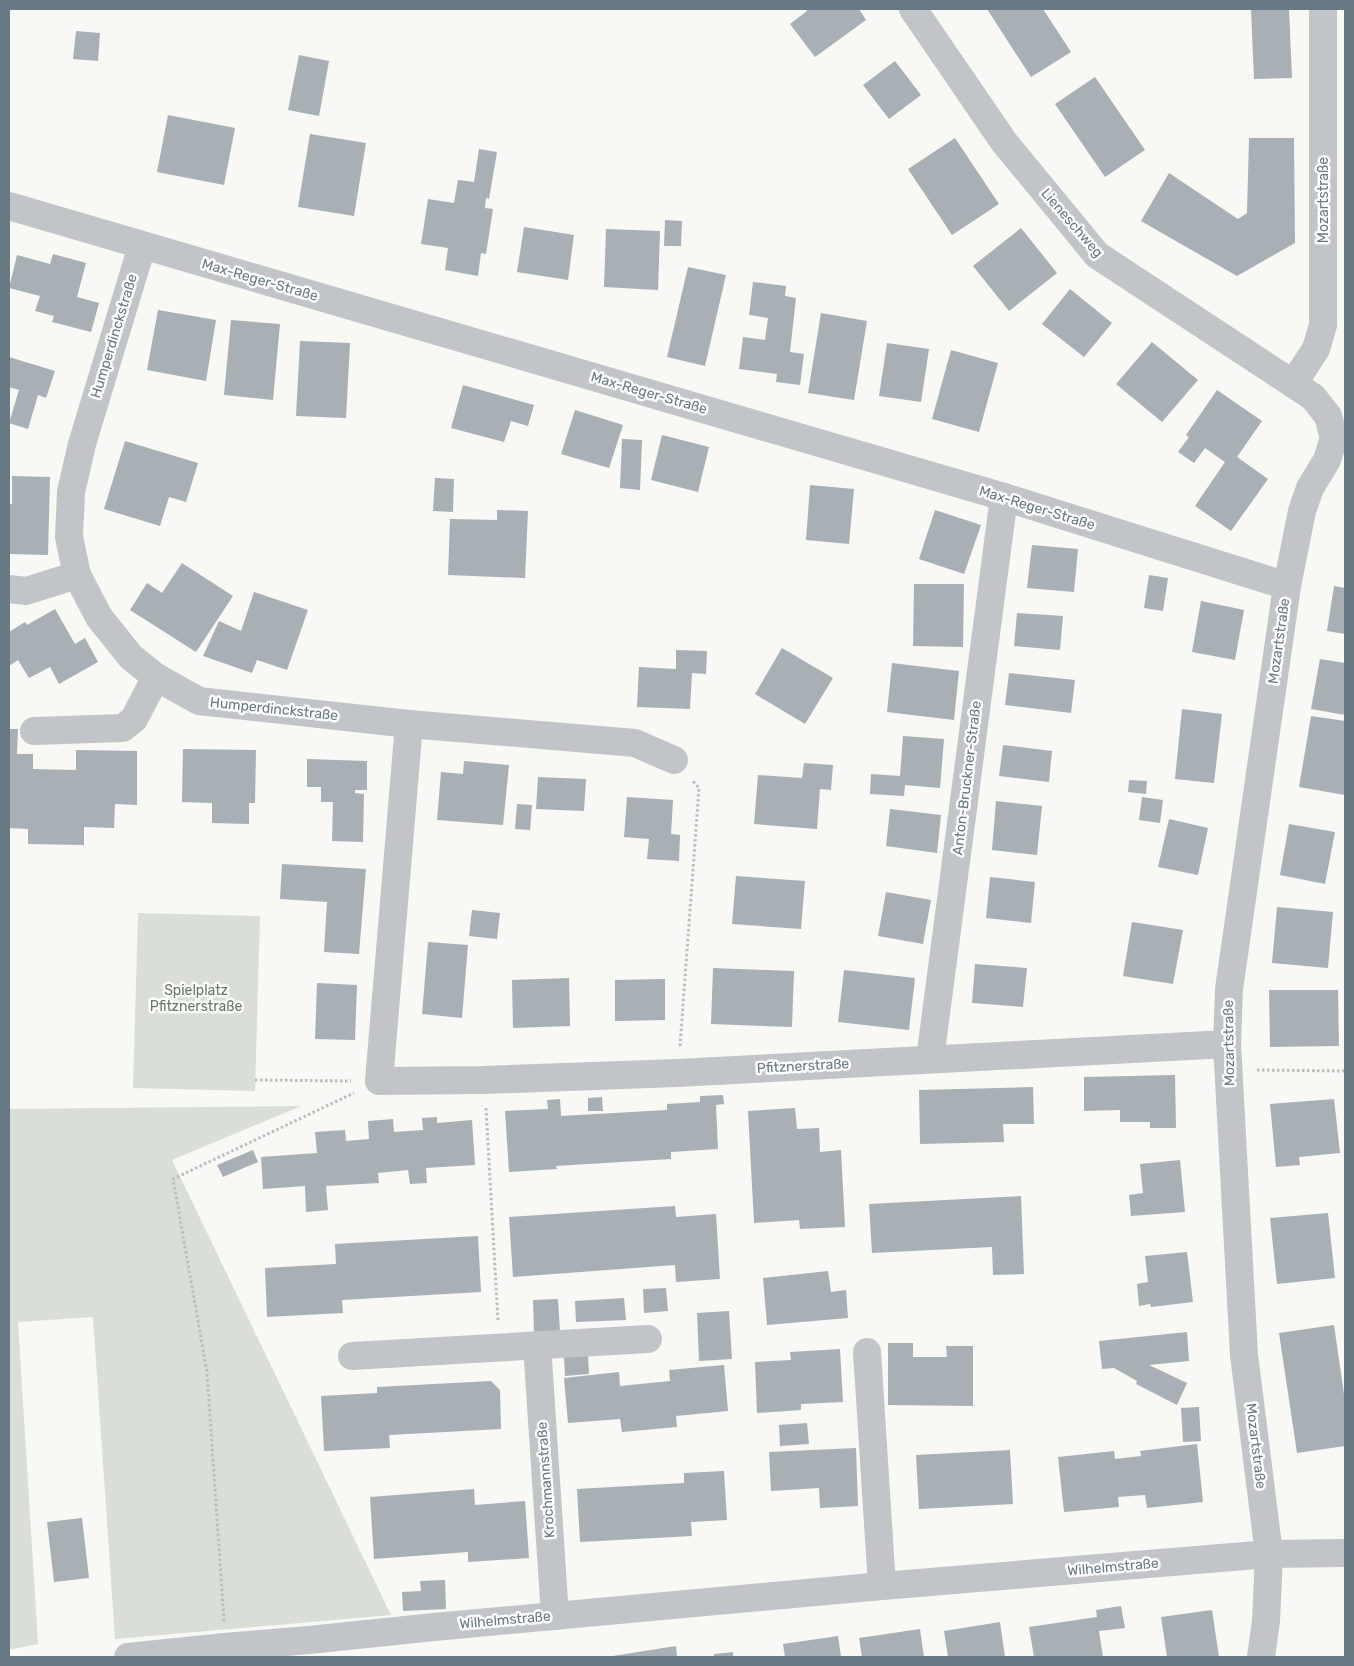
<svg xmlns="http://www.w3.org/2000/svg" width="1354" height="1666" font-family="Rubik,sans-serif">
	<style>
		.green { fill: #d9ded6 }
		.building { fill: #a8b0b5 }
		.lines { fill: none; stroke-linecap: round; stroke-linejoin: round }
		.path { stroke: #bbbec0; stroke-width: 3; stroke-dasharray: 2.5 2.5; stroke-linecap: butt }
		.minor { stroke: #c1c5c8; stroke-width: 28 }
		.labels { text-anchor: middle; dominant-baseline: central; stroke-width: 5; stroke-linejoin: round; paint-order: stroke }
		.street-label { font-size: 14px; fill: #687984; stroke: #fff }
		.park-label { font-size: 14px; fill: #677763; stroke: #fff }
	</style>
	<rect width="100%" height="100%" fill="#f8f8f5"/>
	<g class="green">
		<path d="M138,913L260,916L255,1091L133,1088Z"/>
		<path d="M301,1106L172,1160L391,1615L115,1639L93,1317L18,1322L38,1644L9,1650V1109Z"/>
	</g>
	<g class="building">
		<path d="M806,9H859L866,20L815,57L790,24L807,11Z"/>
		<path d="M987,9H1043L1071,52L1031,77Z"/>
		<path d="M1251,9H1289L1292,78L1254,79Z"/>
		<path d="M76,31L100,33L98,61L73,59Z"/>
		<path d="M299,55L329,61L319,116L288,110Z"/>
		<path d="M895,61L921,95L889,119L863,85Z"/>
		<path d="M1095,77L1145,150L1105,177L1055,104Z"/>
		<path d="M168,115L235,128L224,185L157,172Z"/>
		<path d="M310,134L366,143L354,216L298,207Z"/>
		<path d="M955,138L999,204L952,235L908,169Z"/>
		<path d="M1249,138H1294L1295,243L1237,276L1141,221L1169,173L1238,219L1247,213Z"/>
		<path d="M479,149L497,152L489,199L486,198L485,208L493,209L486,254L481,253L478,276L445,270L448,248L421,244L428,199L454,203L458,180L474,182Z"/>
		<path d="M665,220L682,221L681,246H664Z"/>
		<path d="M524,227L574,235L568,280L517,272Z"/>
		<path d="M1021,228L1057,273L1009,311L973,266Z"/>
		<path d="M606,229L660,231L658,290L604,287Z"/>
		<path d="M53,254L86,263L77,297L99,303L91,332L52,322L54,316L35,311L40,296L9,288L17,255L50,264Z"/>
		<path d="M688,267L726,275L705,366L667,357Z"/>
		<path d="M753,282L786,286L785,296L796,298L790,352L804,354L800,385L776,382L777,374L739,369L743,337L765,340L768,318L749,315Z"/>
		<path d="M1070,289L1112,323L1084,357L1042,324Z"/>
		<path d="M158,310L216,320L206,381L147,370Z"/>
		<path d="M821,313L867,321L854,400L808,393Z"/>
		<path d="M231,320L280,324L273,400L224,395Z"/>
		<path d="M300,341L350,343L346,418L296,416Z"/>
		<path d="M1152,342L1198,380L1162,422L1116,384Z"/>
		<path d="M887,343L929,349L921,402L879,396Z"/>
		<path d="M951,350L998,363L979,432L932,419Z"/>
		<path d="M9,357L55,371L46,398L38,395L28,429L9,423L19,390L9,387Z"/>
		<path d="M463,385L534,405L528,426L511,421L504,442L451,428Z"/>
		<path d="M1217,390L1262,421L1237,457L1268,479L1231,531L1195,506L1225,462L1205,448L1194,463L1178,452L1189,437L1186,435Z"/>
		<path d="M575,410L623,425L609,468L561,454Z"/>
		<path d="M662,435L709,447L698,492L651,480Z"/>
		<path d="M622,439L642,440L640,490L620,488Z"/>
		<path d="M125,441L198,463L186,502L169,497L160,526L104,509Z"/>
		<path d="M12,476L50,477L48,555L9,554V504H12Z"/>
		<path d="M435,478L454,479L453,512L433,511Z"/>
		<path d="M810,485L854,489L849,544L806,540Z"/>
		<path d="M497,510L528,511L525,578L448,575L450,519L497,520Z"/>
		<path d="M935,510L981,525L964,574L919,559Z"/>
		<path d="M1032,545L1078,549L1074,592L1027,588Z"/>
		<path d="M182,563L233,596L196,652L130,610L147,583L162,593Z"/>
		<path d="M1149,575L1168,578L1163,611L1144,608Z"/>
		<path d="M914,584H964L963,647L913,646Z"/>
		<path d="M1334,586L1345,588V634L1327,631Z"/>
		<path d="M254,592L308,610L287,670L257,660L252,673L203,656L219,621L241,631Z"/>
		<path d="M1201,601L1244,610L1235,660L1192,652Z"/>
		<path d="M55,609L75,644L85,638L98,662L59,684L50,667L29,678L18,660L9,666V632L25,622L27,625Z"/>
		<path d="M1017,613L1063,616L1060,650L1014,646Z"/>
		<path d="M782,648L833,678L805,724L755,694Z"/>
		<path d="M676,650L707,651L706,674L692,673L690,709L637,707L639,667L676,669Z"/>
		<path d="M1320,659L1345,663V715L1311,709Z"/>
		<path d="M892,663L959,671L954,720L887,712Z"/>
		<path d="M1009,673L1075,680L1071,713L1005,705Z"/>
		<path d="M1182,709L1222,714L1214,783L1175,779Z"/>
		<path d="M1311,716L1345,721V795L1299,787Z"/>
		<path d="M9,729H18L17,754H33V769L76,770V750L137,751V805L115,804L114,828L84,827V845L28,844V829L9,828Z"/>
		<path d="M903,736L944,739L940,788L905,785L904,796L870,794L871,774L900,776Z"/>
		<path d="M1003,745L1052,751L1049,782L999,776Z"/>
		<path d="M183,749L256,750L255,803H249V824L212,823V803L182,802Z"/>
		<path d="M307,759L367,761V790H355V793L364,794L363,842L332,841L333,802H321V787H307Z"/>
		<path d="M464,761L509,765L503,825L437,820L441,772L463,774Z"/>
		<path d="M804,763L833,765L831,790L820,789L817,829L754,824L758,775L802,778Z"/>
		<path d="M538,777L586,779L584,811L536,809Z"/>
		<path d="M1129,780L1147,781L1146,794L1128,792Z"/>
		<path d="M627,797L673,800L671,834L680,835L679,861L647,859L649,839L624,837Z"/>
		<path d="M1142,797L1163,800L1160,823L1139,820Z"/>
		<path d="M996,801L1042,806L1037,855L992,850Z"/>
		<path d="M517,804L532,805L530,830L515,829Z"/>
		<path d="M890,809L941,815L937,853L886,846Z"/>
		<path d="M1169,819L1208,828L1198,875L1158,867Z"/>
		<path d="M1289,824L1335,832L1325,884L1280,875Z"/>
		<path d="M282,864L366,869L359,954L324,952L327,902L280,899Z"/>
		<path d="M736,876L805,881L801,929L732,924Z"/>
		<path d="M990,877L1035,882L1031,923L986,918Z"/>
		<path d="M886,892L931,900L923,944L878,936Z"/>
		<path d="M1277,907L1333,912L1328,968L1272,963Z"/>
		<path d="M472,910L500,913L497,939L469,936Z"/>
		<path d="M1132,922L1183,930L1173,984L1123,976Z"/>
		<path d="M428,942L468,945L462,1018L422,1014Z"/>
		<path d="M975,964L1027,968L1023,1007L972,1003Z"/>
		<path d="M713,968L794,971L792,1027L711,1024Z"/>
		<path d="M844,970L915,978L909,1030L838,1022Z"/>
		<path d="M569,978L570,1026L513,1028L512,980Z"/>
		<path d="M665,979V1020L615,1021V980Z"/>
		<path d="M317,983L357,985L355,1040L315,1039Z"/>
		<path d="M1269,990H1338L1339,1046L1270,1047Z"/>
		<path d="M1175,1075L1176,1128H1150V1122H1120V1110L1084,1111V1077Z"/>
		<path d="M1033,1087L1034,1124H1003L1004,1142L920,1144L919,1090Z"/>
		<path d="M723,1095L724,1104L716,1105L718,1149L671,1152V1159L556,1166L557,1169L509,1172L505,1111L548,1109L547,1100L560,1099L561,1116L667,1110V1104L700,1102V1096Z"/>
		<path d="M602,1097L603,1111H588V1098Z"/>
		<path d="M1334,1099L1340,1153L1299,1157L1300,1165L1276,1167L1270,1104Z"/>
		<path d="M795,1108L797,1129L819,1128L820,1152L841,1150L845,1227L800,1229L799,1220L754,1223L748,1111Z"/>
		<path d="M437,1117V1123L472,1120L475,1165L426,1168L427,1183L410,1184L408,1170L378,1173L379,1183L326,1186L328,1210L306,1212L305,1186L263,1189L261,1157L317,1153L315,1132L345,1130L346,1141L369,1139L368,1121L393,1119L394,1132L423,1130L422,1118Z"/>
		<path d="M253,1150L258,1162L223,1177L217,1165Z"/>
		<path d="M1180,1160L1185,1212L1131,1216L1129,1195L1143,1193L1140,1164Z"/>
		<path d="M1021,1196L1024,1274L993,1275L992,1247L872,1253L869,1204Z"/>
		<path d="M675,1206L676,1217L716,1214L720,1279L676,1282L675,1265L513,1277L509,1217Z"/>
		<path d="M1328,1213L1335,1278L1277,1284L1270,1218Z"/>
		<path d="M478,1236L481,1292L342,1300L343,1313L267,1317L265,1268L336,1264L335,1244Z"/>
		<path d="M1187,1252L1193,1302L1151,1307L1150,1304L1139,1306L1137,1284L1148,1282L1145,1256Z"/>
		<path d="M828,1271L831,1292L846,1290L848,1318L767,1325L763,1278Z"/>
		<path d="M666,1288L668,1311L644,1313L643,1289Z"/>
		<path d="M624,1298L626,1320L576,1322L575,1301Z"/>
		<path d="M558,1299L560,1332L534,1333L533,1300Z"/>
		<path d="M729,1311L732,1359L699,1361L697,1313Z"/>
		<path d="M1334,1325L1345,1401V1446L1297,1453L1279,1333Z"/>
		<path d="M1187,1332L1189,1361L1149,1365L1187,1383L1177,1405L1136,1384L1137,1381L1114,1368L1102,1369L1099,1341Z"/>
		<path d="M888,1343H913V1357H947L946,1346H973V1406L888,1405Z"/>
		<path d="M840,1349L843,1402L801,1404V1410L757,1413L755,1362L791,1360L790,1352Z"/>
		<path d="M588,1355L589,1374L565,1376L564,1357Z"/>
		<path d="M724,1365L728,1411L676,1416L677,1427L622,1432L620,1419L568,1423L564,1378L619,1372L620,1386L670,1381L669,1370Z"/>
		<path d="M491,1381L500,1390L501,1429L389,1435L390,1448L324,1451L321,1396L377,1393V1387Z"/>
		<path d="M1199,1407L1201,1441L1183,1442L1181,1408Z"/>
		<path d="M807,1423L809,1444L780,1446L779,1425Z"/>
		<path d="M1197,1444L1203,1502L1147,1508L1145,1495L1118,1497L1119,1507L1064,1512L1058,1457L1114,1451L1115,1459L1141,1456L1140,1451Z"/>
		<path d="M856,1448L858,1506L820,1508L819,1488L771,1491L769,1452Z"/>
		<path d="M1010,1450L1013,1504L919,1509L916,1455Z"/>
		<path d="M724,1471L727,1520L691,1522L692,1536L580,1542L577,1489L684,1483V1473Z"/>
		<path d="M474,1489L475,1505L525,1501L529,1558L468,1562V1552L374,1559L370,1497Z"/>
		<path d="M82,1518L89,1578L54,1582L47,1522Z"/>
		<path d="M445,1580L446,1609L403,1611L402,1592L421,1591L420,1581Z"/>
		<path d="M1121,1606L1125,1628L1099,1631L1103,1657H1034L1029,1627L1097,1617L1096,1610Z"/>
		<path d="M1212,1610L1219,1657H1167L1161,1617Z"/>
		<path d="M1000,1622L1005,1657H948L944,1631Z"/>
		<path d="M920,1629L924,1657H862L859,1638Z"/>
		<path d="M838,1636L841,1657H785L783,1644Z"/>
		<path d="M676,1646L677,1657H613V1656Z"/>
		<path d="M733,1652V1657H714V1654Z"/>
	</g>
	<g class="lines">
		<g class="path">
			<path d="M680,1046L699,788L693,781"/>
			<path d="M1257,1070L1345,1071"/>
			<path d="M255,1080L351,1081"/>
			<path d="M486,1108L498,1321"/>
			<path d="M224,1621L207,1372L173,1179L354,1093"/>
		</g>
		<g class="minor">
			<path d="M913,9L1004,142L1097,255L1313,397L1328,416L1334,438"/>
			<path d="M9,206L1004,497L1287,586"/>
			<path d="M142,246L82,444L71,492L69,537L77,575L99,617L131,657L156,677L199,701L409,724L635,743L674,760"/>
			<path d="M1293,384L1316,349L1323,325V9"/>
			<path d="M9,589L26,591L77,575"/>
			<path d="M409,724L379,1081L484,1080L677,1073L1227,1044"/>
			<path d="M34,731L123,728L134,719L156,677"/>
			<path d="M930,1059L1004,497"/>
			<path d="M537,1345L555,1616"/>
			<path d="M867,1352L882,1586"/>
			<path d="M352,1356L648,1339"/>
			<path d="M128,1657L225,1647L309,1640L434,1627L882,1586L1269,1554L1345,1553"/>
			<path d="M1261,1657L1266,1621L1269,1554L1244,1355L1227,1044L1229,989L1287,586L1302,511L1310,488L1327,460L1334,438"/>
		</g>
	</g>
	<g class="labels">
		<g class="street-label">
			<text transform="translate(1323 200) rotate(-90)">Mozartstraße</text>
			<text transform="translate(1072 223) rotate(49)">Lieneschweg</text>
			<text transform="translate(260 280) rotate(16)">Max-Reger-Straße</text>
			<text transform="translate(114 336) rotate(-73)">Humperdinckstraße</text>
			<text transform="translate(649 393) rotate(16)">Max-Reger-Straße</text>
			<text transform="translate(1037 508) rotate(17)">Max-Reger-Straße</text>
			<text transform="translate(1279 641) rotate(-82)">Mozartstraße</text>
			<text transform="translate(274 709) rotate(6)">Humperdinckstraße</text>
			<text transform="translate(967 778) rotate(-83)">Anton-Bruckner-Straße</text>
			<text transform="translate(1229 1043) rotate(-91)">Mozartstraße</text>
			<text transform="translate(803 1066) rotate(-3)">Pfitznerstraße</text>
			<text transform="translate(1256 1446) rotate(83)">Mozartstraße</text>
			<text transform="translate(546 1480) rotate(-94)">Krochmannstraße</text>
			<text transform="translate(1113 1567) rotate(-5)">Wilhelmstraße</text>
			<text transform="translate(505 1620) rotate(-5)">Wilhelmstraße</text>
		</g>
		<g class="park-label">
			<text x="196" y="990">Spielplatz<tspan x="196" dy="16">Pfitznerstraße</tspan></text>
		</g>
	</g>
	<rect width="1354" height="1666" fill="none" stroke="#687984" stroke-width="20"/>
</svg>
